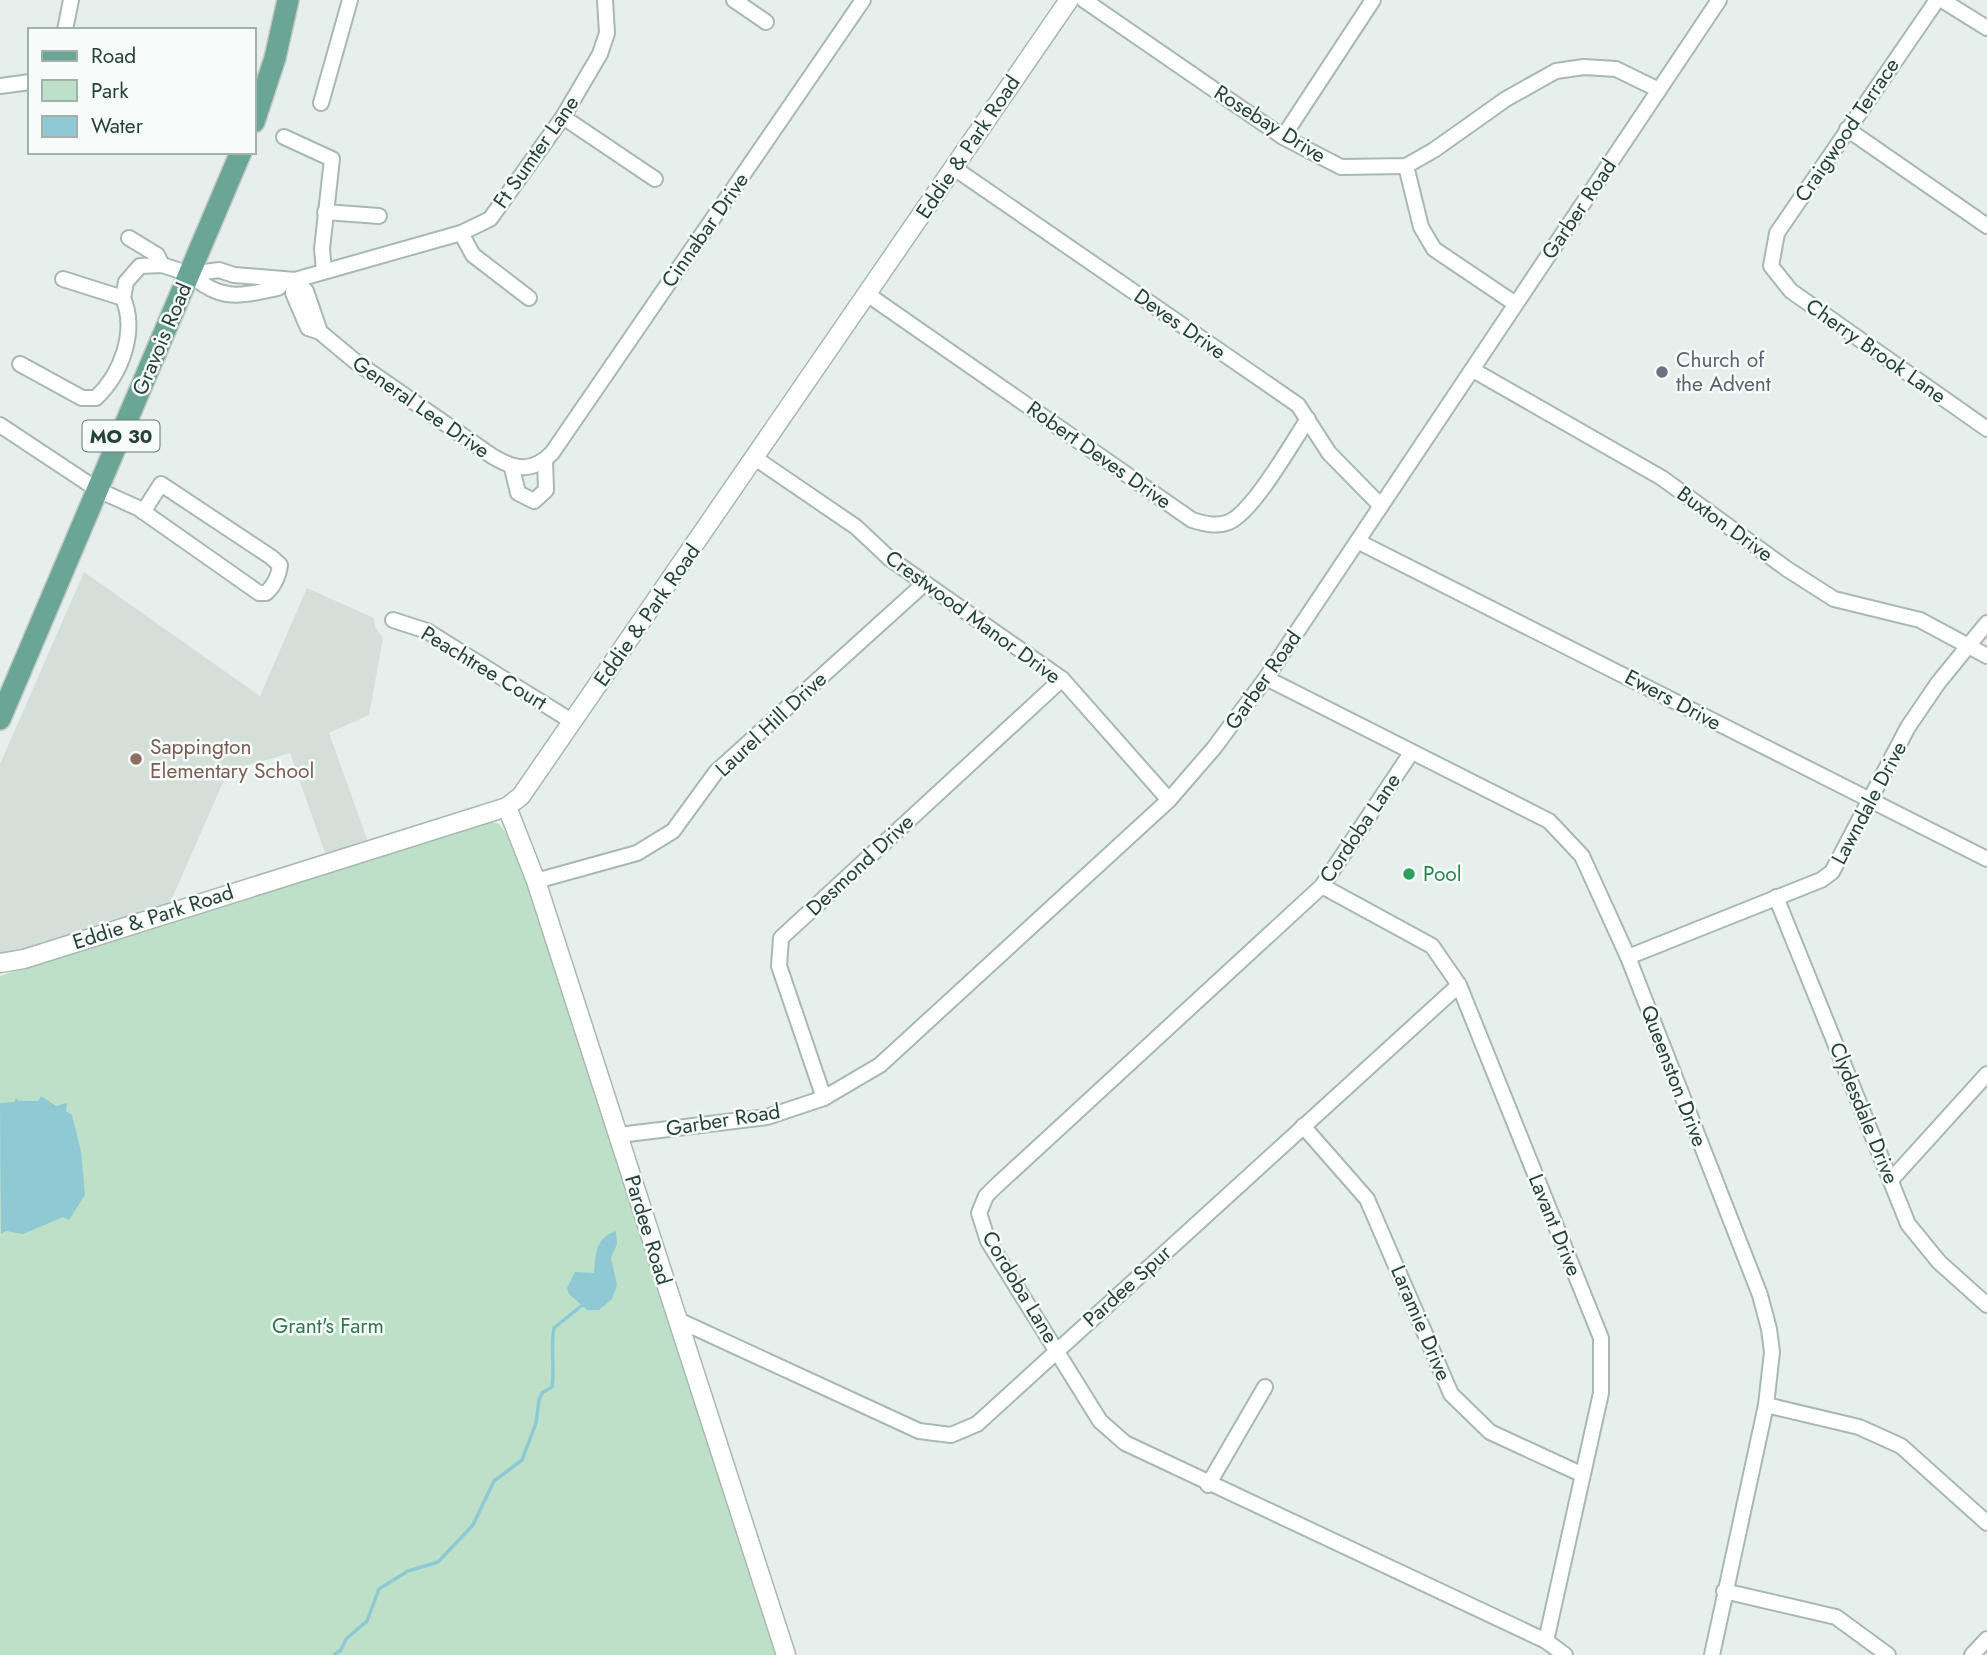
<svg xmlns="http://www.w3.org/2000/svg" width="1987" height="1655" font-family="Jost,sans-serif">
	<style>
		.built { fill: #d4dfda }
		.green { fill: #bfe0c8 }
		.water { fill: #8ec9d4 }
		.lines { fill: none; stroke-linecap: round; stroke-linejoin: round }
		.stream { stroke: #8ec9d4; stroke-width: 3.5 }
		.minor-casing { stroke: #a8b8b2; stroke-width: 18 }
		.tertiary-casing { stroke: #a8b8b2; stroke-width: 21 }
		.primary-casing { stroke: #c2cac8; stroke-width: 24 }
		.minor { stroke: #fff; stroke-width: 14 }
		.tertiary { stroke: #fff; stroke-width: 18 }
		.primary { stroke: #6aa596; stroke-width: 21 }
		.worship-dot { fill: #6b7280; stroke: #f7fbf9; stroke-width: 2.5 }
		.education-dot { fill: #8d6e63; stroke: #f7fbf9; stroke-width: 2.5 }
		.leisure-dot { fill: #2e9e5b; stroke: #f7fbf9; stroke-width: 2.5 }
		.labels { text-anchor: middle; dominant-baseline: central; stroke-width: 5; stroke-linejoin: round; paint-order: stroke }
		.shield { fill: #f7fbf9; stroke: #637a73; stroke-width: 2 }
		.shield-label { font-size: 19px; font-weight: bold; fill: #24423a }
		.street-label { font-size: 21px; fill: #24423a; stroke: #f7fbf9 }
		.worship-label { font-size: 21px; fill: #5b616d; stroke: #f7fbf9; text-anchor: start }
		.education-label { font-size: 21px; fill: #785e54; stroke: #f7fbf9; text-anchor: start }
		.leisure-label { font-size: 21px; fill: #27864d; stroke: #f7fbf9; text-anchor: start }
		.park-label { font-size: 21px; fill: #2d7a4b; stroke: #f7fbf9 }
	</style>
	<rect width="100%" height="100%" fill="#e6efeb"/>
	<path class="built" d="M84,572L260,696L307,588L374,618L375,627L383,638L369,715L329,733L368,842L325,853L290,753L228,771L170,903L0,956V764Z"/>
	<path class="green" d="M485,820L499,824L516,846L779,1655H0V976L188,912Z"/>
	<g class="water">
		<path d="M41,1096L56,1106L67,1103L66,1111L72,1115L81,1151L85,1195L69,1220L63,1217L23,1234L6,1231L1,1234L0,1103L14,1102L16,1098L19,1101H38Z"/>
		<path d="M616,1231L617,1244L611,1258L617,1285L612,1299L599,1310H587L569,1294L567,1288L575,1272L594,1273C596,1254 595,1238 616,1231Z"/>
	</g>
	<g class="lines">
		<path class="stream" d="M334,1655L341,1650L346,1639L367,1621L379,1589L408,1571L438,1562L473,1525L494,1481L522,1460L536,1423L539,1400L542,1393L552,1387C555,1369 550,1349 554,1328L581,1306"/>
		<defs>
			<g id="minor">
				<path d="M734,0L766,22"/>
				<path d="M1084,0L1283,137L1341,167L1406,166L1434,150L1506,99L1556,71L1584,67L1616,69L1659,90"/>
				<path d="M1937,0L1777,233L1771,266L1791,291L1987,429"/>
				<path d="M1942,0L1987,28"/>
				<path d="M65,30L71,0"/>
				<path d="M0,86L30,82"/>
				<path d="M321,103L350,0"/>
				<path d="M563,117L655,179"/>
				<path d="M1847,129L1987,226"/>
				<path d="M284,137L332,159L322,249L324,271"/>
				<path d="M1283,137L1373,0"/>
				<path d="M1406,166L1421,227L1434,249L1514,303"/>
				<path d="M954,168L1298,405L1329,453L1381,506"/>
				<path d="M325,212L379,216"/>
				<path d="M461,233L473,255L529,298"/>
				<path d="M129,238L157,255L162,265"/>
				<path d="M190,274C221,302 240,296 278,288L283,282"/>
				<path d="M63,279L123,298L126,282L140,266L162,265L190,274L219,270L234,275L295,280L461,233L490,219L563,117L600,54L607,33L605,0"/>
				<path d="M295,280L293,293L308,328L320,332L356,362L492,456C515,470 532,473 552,453L863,0"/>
				<path d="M295,280L306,291L320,332"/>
				<path d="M867,294L1192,520C1205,524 1217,527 1229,522C1253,512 1292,443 1308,419"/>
				<path d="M20,364L82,398H96C122,373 137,331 123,298"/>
				<path d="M1473,370L1662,478L1787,569L1834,599L1920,620L1987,656"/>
				<path d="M0,425L98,490L138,508L259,593H266C274,586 279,575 280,565L271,557L161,484L143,512"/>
				<path d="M755,458L856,527L889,558L1062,679L1169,800"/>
				<path d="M512,468L518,493L534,501L546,490L545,460"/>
				<path d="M1359,542L1987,859"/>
				<path d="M393,620L427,631L573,722"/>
				<path d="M1266,678L1549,821L1582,856L1628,957L1760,1295L1769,1329L1772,1352L1766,1405L1712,1655"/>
				<path d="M1411,753L1322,886L995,1187L986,1196L979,1213L988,1241L1100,1421L1125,1443L1546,1641L1565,1655"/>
				<path d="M536,881L637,853L673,831L716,772L925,583"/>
				<path d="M1322,886L1432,946L1459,985L1601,1338V1393L1546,1641"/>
				<path d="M1776,897L1908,1224L1939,1262L1987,1305"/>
				<path d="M1628,957L1821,880L1832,872L1908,727L1938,683L1987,623"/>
				<path d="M824,1098L779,966L781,938L1062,679"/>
				<path d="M1303,1126L1367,1199L1451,1394L1490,1432L1581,1474"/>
				<path d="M619,1135L767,1117L824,1098L880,1065L1169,800L1214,748L1266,678L1719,0"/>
				<path d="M1891,1180L1987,1074"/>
				<path d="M676,1319L919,1431L951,1435L977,1424L1459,985"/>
				<path d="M1766,1405L1859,1427L1901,1446L1987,1523"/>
				<path d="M1208,1485L1265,1387"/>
				<path d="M1724,1591L1836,1617L1888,1655"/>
				<path d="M1972,1655L1987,1639"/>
			</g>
			<g id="tertiary">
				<path d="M507,807L536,881L786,1655"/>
				<path d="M0,963L24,959L507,807L521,796L1069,0"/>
			</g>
			<g id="primary">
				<path d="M254,122L275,58L288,0"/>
				<path d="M0,719L241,152"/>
			</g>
		</defs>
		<use href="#minor" class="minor-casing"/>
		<use href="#tertiary" class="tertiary-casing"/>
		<use href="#primary" class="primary-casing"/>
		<use href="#minor" class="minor"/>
		<use href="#tertiary" class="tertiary"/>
		<use href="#primary" class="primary"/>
	</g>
	<circle class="worship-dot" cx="1662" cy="372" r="7"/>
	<circle class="education-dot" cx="136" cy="759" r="7"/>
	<circle class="leisure-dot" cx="1409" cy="874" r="7"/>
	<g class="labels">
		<rect class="shield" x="82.5" y="420.5" width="77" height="31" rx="5"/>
		<g class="shield-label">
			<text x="121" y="436">MO 30</text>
		</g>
		<g class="street-label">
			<text transform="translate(1270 124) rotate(32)">Rosebay Drive</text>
			<text transform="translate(1847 130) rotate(-56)">Craigwood Terrace</text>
			<text transform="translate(968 147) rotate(-56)">Eddie &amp; Park Road</text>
			<text transform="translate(536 152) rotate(-55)">Ft Sumter Lane</text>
			<text transform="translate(1579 209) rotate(-56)">Garber Road</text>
			<text transform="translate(705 230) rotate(-55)">Cinnabar Drive</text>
			<text transform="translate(1180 324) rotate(35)">Deves Drive</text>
			<text transform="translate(162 339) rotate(-67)">Gravois Road</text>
			<text transform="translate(1876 351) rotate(35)">Cherry Brook Lane</text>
			<text transform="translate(421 407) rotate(35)">General Lee Drive</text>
			<text transform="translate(1099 455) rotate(35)">Robert Deves Drive</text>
			<text transform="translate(1725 524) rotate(36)">Buxton Drive</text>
			<text transform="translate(647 615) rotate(-55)">Eddie &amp; Park Road</text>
			<text transform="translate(973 617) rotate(36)">Crestwood Manor Drive</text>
			<text transform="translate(484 668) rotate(31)">Peachtree Court</text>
			<text transform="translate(1263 680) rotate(-55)">Garber Road</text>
			<text transform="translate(1673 700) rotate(28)">Ewers Drive</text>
			<text transform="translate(771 724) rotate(-43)">Laurel Hill Drive</text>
			<text transform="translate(1869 803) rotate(-62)">Lawndale Drive</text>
			<text transform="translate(1360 828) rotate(-56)">Cordoba Lane</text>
			<text transform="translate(860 865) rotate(-43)">Desmond Drive</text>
			<text transform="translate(153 917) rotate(-18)">Eddie &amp; Park Road</text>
			<text transform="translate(1674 1076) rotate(69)">Queenston Drive</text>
			<text transform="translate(1864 1113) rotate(68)">Clydesdale Drive</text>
			<text transform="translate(723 1120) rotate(-9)">Garber Road</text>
			<text transform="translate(1555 1225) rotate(68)">Lavant Drive</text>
			<text transform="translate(648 1230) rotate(73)">Pardee Road</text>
			<text transform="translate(1127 1286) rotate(-42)">Pardee Spur</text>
			<text transform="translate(1020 1287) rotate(59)">Cordoba Lane</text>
			<text transform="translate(1421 1323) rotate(67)">Laramie Drive</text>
		</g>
		<g class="worship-label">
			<text x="1676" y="360">Church of<tspan x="1676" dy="24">the Advent</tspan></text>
		</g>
		<g class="education-label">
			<text x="150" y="747">Sappington<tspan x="150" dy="24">Elementary School</tspan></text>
		</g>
		<g class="leisure-label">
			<text x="1423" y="874">Pool</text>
		</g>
		<g class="park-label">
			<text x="328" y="1326">Grant's Farm</text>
		</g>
	</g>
	<rect x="28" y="28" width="228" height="126" fill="#f7fbf9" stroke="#a3b1ad" stroke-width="2"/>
	<rect x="42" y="51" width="35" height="10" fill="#6aa596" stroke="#a3b1ad" stroke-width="2"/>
	<text x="91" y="63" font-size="21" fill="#24423a">Road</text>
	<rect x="42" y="80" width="35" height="21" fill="#bfe0c8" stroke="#a3b1ad" stroke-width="2"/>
	<text x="91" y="98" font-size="21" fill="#24423a">Park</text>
	<rect x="42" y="116" width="35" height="21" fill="#8ec9d4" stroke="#a3b1ad" stroke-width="2"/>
	<text x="91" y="133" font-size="21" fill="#24423a">Water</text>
</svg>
